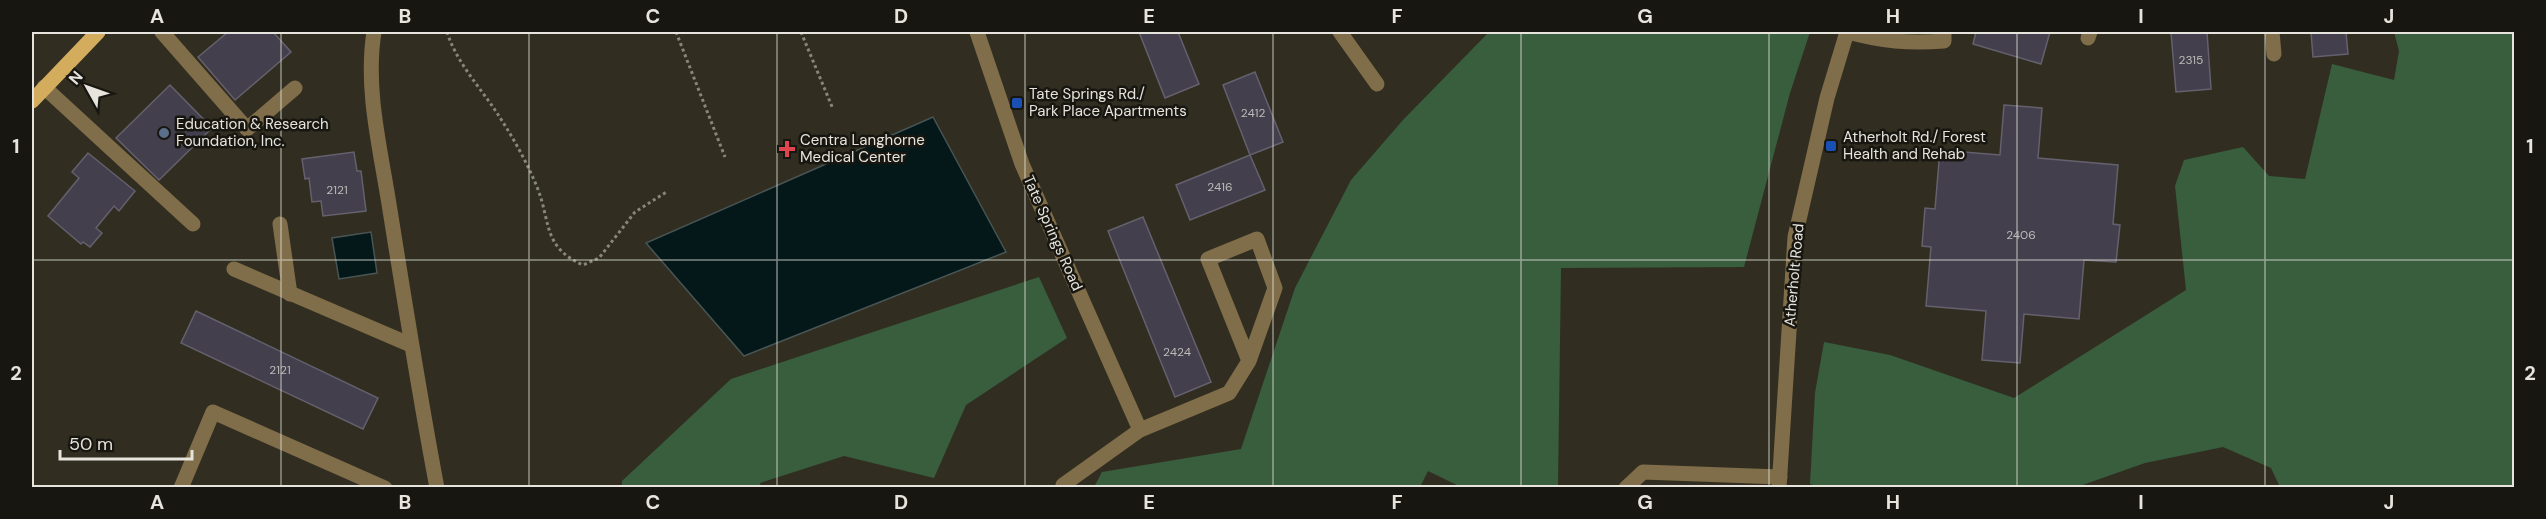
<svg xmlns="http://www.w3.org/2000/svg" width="2546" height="519" font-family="'DM Sans',sans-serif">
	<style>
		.forest { fill: #385e3e }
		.water { fill: #041819; stroke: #485554; stroke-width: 1.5 }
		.building { fill: #433f4c; stroke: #64606d; stroke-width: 1.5 }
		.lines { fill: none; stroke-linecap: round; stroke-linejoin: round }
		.path { stroke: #88867b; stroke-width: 3; stroke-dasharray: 3 3; stroke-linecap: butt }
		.minor { stroke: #806d49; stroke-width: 15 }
		.major { stroke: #d3ac5d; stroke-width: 15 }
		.grid { fill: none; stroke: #e6e4dc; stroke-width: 1.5; stroke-opacity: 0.55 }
		.transit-dot { fill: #1a4fb4; stroke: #171610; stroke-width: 2 }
		.service-dot { fill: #5c6f8a; stroke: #171610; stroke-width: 2 }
		.health-dot { fill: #e0444e; stroke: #171610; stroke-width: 2 }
		.labels { text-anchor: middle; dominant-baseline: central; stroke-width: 5; stroke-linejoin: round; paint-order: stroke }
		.number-label { font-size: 12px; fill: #bdbbb8 }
		.poi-label { font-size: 15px; fill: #e6e4dc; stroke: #171610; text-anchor: start }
		.street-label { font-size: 15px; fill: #e6e4dc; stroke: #171610 }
		.neatline { fill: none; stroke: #e6e4dc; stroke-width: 2 }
		.grid-label { font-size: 20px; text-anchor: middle; font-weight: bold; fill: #e6e4dc }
	</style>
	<rect width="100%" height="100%" fill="#312e21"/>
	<g class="forest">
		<path d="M1489,32H1810L1790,93L1744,267L1561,268L1558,485L1555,488L1461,487L1428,471L1420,487H1094L1102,472L1241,449L1295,288L1351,180L1403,120Z"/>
		<path d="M2394,32H2514V487H2280L2271,468L2223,447L2145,463L2077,487L1822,488L1810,484L1815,393L1824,342L1890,355L2014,398L2186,290L2175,186L2184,160L2243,147L2269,176L2305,179L2332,64L2394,80L2399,51Z"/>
		<path d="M1039,277L1067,338L966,405L934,478L844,456L760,483L761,487H622V481L731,379Z"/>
	</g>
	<g class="water">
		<path d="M933,117L1006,252L744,356L646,243Z"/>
		<path d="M371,232L377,273L339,279L332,238Z"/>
	</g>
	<g class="building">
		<path d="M228,32H273L291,52L235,100L198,57Z"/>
		<path d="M1139,32H1178L1199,84L1165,98Z"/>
		<path d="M1976,32H2050L2041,64L1973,44Z"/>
		<path d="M2171,32H2207L2211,89L2176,92Z"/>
		<path d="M2311,32H2346L2348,54L2313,57Z"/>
		<path d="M1255,72L1283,142L1250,155L1223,85Z"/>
		<path d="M170,85L212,128L159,180L116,138Z"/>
		<path d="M2004,105L2042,108L2038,158L2118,165L2113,224L2120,225L2116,262L2084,260L2079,319L2024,314L2020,363L1982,360L1986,311L1926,306L1931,247L1922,246L1925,208L1935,209L1940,150L2000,155Z"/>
		<path d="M354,152L357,171H361L366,211L323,216L321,201L312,202L309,178L305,179L302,159Z"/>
		<path d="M88,153L135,191L119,211L114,206L96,228L102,233L90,247L83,242L81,244L48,216L79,178L72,172Z"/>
		<path d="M1250,155L1265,190L1190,220L1176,185Z"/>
		<path d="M1143,217L1211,382L1175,397L1108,231Z"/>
		<path d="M196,311L378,398L363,429L181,343Z"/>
	</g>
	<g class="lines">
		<g class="path">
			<path d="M447,32C456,61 478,85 495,110C511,134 526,160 537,187C551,221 542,247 583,265L599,258L635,212L668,191"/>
			<path d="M676,32L725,157"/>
			<path d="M801,32L833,109"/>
		</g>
		<g class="minor">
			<path d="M162,32L247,129L295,88"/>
			<path d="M374,32C365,89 380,147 389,204C404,298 419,393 437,488"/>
			<path d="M977,32L1022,164L1140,430"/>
			<path d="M1340,32L1377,84"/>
			<path d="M1848,32C1881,41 1909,44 1944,41V32"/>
			<path d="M2272,32L2274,54"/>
			<path d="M2088,38L2090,32"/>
			<path d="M44,87L193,224"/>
			<path d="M280,224L290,294"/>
			<path d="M234,269L411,345"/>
			<path d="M181,488L213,412L385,488"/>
			<path d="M1063,488V485L1140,430L1229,393L1249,361L1275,288L1257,239L1208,259L1249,361"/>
			<path d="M1626,488L1643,472L1780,477"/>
			<path d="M1779,488L1795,237L1827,98L1847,32"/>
		</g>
		<path class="major" d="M32,101L98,32"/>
	</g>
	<path class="grid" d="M281,32V488M529,32V488M777,32V488M1025,32V488M1273,32V488M1521,32V488M1769,32V488M2017,32V488M2265,32V488M32,260H2514"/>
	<g class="transit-dot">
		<rect x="1011" y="97" width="12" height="12" rx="3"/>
		<rect x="1825" y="140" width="12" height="12" rx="3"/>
	</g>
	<circle class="service-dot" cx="164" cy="133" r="6"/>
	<path class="health-dot" d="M784 140h6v6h6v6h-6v6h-6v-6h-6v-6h6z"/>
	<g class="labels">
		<g class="number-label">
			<text x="2191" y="60">2315</text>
			<text x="1253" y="113">2412</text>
			<text x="1220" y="187">2416</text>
			<text x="337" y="190">2121</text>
			<text x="2021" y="235">2406</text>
			<text x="1177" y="352">2424</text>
			<text x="280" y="370">2121</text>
		</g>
		<g class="poi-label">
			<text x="1029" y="94">Tate Springs Rd./<tspan x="1029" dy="17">Park Place Apartments</tspan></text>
			<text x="176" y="124">Education &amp; Research<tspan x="176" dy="17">Foundation, Inc.</tspan></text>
			<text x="1843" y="137">Atherholt Rd./ Forest<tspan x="1843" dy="17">Health and Rehab</tspan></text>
			<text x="800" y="140">Centra Langhorne<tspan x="800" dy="17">Medical Center</tspan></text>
		</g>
		<g class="street-label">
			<text transform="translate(1053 233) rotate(66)">Tate Springs Road</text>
			<text transform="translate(1794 275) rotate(-85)">Atherholt Road</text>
		</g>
	</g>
	<rect width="2546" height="519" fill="none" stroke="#171610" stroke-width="66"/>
	<g transform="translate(87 87) rotate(310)" stroke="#171610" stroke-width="4.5" paint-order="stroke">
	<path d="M0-4.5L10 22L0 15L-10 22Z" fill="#e6e4dc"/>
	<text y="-9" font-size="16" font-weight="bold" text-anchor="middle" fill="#e6e4dc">N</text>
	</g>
	<path d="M60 450v9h132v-9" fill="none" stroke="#e6e4dc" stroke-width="3"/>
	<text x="69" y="450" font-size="18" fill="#e6e4dc" stroke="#171610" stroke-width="4.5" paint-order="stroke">50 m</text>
	<rect x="33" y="33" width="2480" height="453" class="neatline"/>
	<g class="grid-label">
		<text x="157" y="23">A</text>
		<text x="405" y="23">B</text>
		<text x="653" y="23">C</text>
		<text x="901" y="23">D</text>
		<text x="1149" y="23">E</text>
		<text x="1397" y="23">F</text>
		<text x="1645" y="23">G</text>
		<text x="1893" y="23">H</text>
		<text x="2141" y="23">I</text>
		<text x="2389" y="23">J</text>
		<text x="16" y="153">1</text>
		<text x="2530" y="153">1</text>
		<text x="16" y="380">2</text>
		<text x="2530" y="380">2</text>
		<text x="157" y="509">A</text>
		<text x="405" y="509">B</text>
		<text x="653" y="509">C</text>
		<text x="901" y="509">D</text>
		<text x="1149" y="509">E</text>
		<text x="1397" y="509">F</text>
		<text x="1645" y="509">G</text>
		<text x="1893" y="509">H</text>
		<text x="2141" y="509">I</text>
		<text x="2389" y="509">J</text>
	</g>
</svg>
